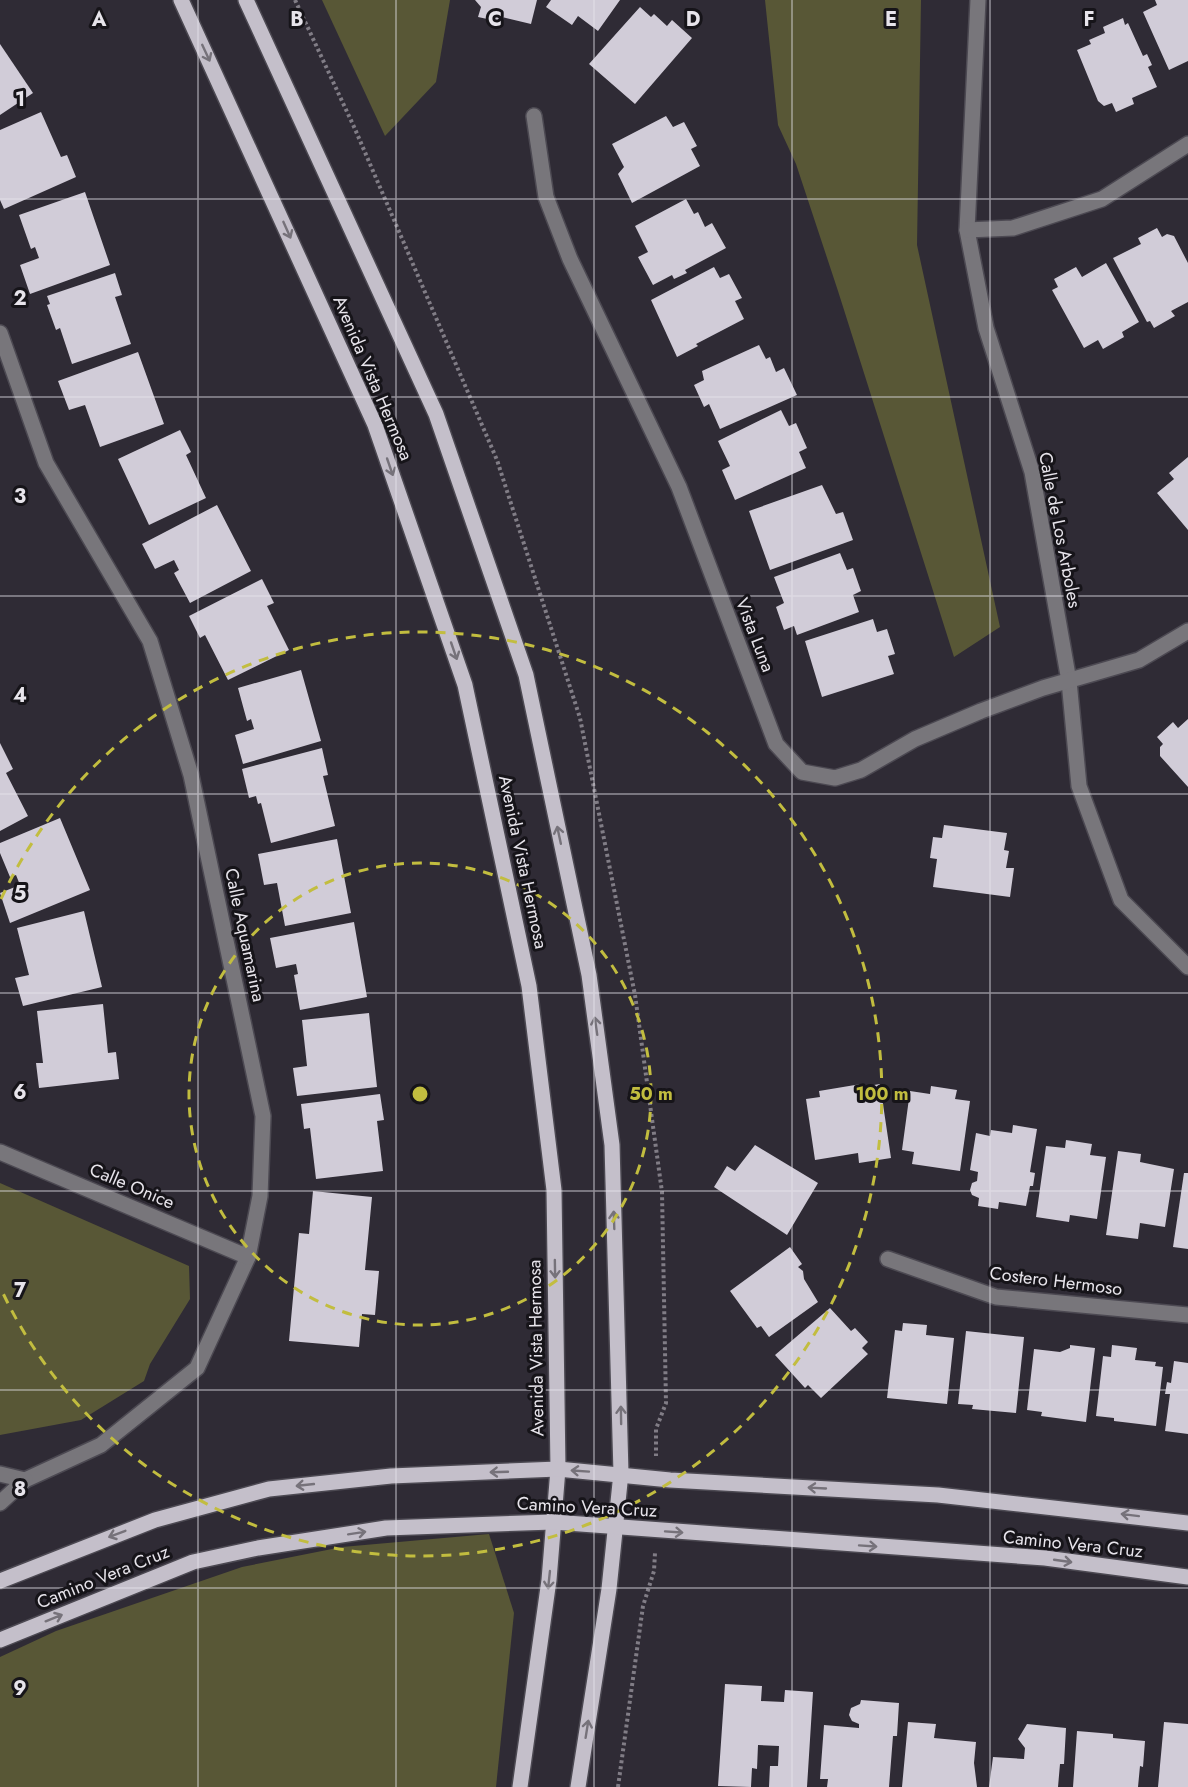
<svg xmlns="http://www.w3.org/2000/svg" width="1188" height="1787" font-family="Jost,sans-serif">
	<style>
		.green { fill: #585736 }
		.building { fill: #d1ccd8 }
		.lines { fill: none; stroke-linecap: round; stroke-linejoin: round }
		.minor-casing { stroke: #4c4952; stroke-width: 18 }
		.major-casing { stroke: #4c4952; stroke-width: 18 }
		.path { stroke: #817d86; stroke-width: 4; stroke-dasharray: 3 3; stroke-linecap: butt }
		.minor { stroke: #78767b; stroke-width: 15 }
		.major { stroke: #c4bfca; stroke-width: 15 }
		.oneway { stroke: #76727a }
		.grid { fill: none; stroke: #e7e4eb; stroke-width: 1.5; stroke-opacity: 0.55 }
		.ring { fill: none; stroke: #c2bd3f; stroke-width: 3; stroke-dasharray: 10 8 }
		.labels { text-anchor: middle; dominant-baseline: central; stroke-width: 6; stroke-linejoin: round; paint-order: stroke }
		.street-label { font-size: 18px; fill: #e7e4eb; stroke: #161419 }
		.grid-label { font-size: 20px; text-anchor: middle; font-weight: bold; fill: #e7e4eb; stroke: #161419; stroke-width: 6; stroke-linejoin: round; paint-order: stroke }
		.centre { fill: #c2bd3f; stroke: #161419; stroke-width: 3 }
		.ring-label { font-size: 18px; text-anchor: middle; font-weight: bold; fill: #c2bd3f; stroke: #161419; stroke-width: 6; stroke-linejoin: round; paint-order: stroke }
	</style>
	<rect width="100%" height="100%" fill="#2f2b35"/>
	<g class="green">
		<path d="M322,0H450L436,82L385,136Z"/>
		<path d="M765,0H921L917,245L1000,627L954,657L838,291L796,164L778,125Z"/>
		<path d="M0,1183L189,1266L190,1299L150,1364L144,1381L81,1420L0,1435Z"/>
		<path d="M489,1534L514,1613L496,1787H0V1657L56,1631L242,1567L342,1547Z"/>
	</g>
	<g class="building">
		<path d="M475,0H537L531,24L502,17L501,22L478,17L481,7Z"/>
		<path d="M551,0H620L598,31L578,16L572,25L546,7Z"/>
		<path d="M1155,0H1188V61L1169,70L1143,12L1157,5Z"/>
		<path d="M640,7L651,17L654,14L667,26L672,20L692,38L635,104L589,64Z"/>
		<path d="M1123,18L1125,25L1128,23L1143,56L1147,54L1152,65L1148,67L1157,87L1132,98L1134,104L1116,112L1112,103L1104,106L1098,101L1077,50L1091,44L1089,40L1105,33L1103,27Z"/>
		<path d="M0,44L33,93L0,115Z"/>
		<path d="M41,112L61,157L67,155L76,177L4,209L0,200V130Z"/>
		<path d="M666,116L673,127L684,122L697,146L691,149L700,166L632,203L618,174L624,167L612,144Z"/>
		<path d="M85,192L110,265L30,294L20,265L39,258L35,247L31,249L19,215Z"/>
		<path d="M686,199L694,214L698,212L705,227L712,223L726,248L685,270L687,273L674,279L672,275L653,285L638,257L648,252L635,226Z"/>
		<path d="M1157,228L1162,237L1167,234L1174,236L1188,263V302L1171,311L1175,316L1154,328L1150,321L1147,322L1113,258L1141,244L1138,238Z"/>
		<path d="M1106,263L1139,322L1122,332L1124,337L1103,349L1098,340L1084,348L1052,290L1058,287L1054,279L1076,267L1082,277Z"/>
		<path d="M714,267L720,278L729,274L742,298L735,301L744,319L696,344L698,346L677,357L651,300Z"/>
		<path d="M115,273L122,295L115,297L131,344L72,364L60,328L56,330L47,305L50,304L47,296Z"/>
		<path d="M759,345L766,359L770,357L776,372L784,368L797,395L720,429L709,404L704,407L694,385L704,380L702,371Z"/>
		<path d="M138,352L164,424L100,447L85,405L69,410L58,381Z"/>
		<path d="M781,410L789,426L796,423L807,448L799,452L806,468L735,500L722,470L730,466L718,441Z"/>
		<path d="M180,430L191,452L186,455L206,498L149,525L118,459Z"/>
		<path d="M1188,457V530L1157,493L1174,479L1169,473Z"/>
		<path d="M822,485L836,514L843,512L853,540L770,570L749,511Z"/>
		<path d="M217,505L251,571L190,603L174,573L179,570L174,560L155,569L142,544Z"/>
		<path d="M840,553L847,570L853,568L861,591L853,595L859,612L797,635L794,626L784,630L776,607L784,603L774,577Z"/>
		<path d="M262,579L274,603L267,606L289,650L228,680L205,635L200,638L189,616Z"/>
		<path d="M873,619L877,632L887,629L895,654L888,656L894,674L822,697L805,641Z"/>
		<path d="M301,670L321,741L243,764L235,735L254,729L251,719L247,721L238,688Z"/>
		<path d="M1188,719V787L1160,756V747L1163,744L1157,737L1173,722L1178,728Z"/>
		<path d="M0,743L13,769L6,773L28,816L0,831Z"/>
		<path d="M322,748L328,775L323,776L335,826L271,843L261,803L258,804L256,796L249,798L242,769Z"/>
		<path d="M60,818L90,890L10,923L0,893L20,885L16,875L10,877L0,853V843Z"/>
		<path d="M944,825L1007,833L1004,850L1009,851L1006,868H1014L1010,897L933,887L937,859L930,858L933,837L942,838Z"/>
		<path d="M337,839L351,913L285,926L277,883L264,885L258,854Z"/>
		<path d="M84,911L102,987L23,1006L15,978L29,975L17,928Z"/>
		<path d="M354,922L367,997L300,1010L294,975L298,974L296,964L276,968L270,938Z"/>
		<path d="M103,1004L108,1053L116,1052L119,1079L39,1088L36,1063H43L37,1011Z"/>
		<path d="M369,1013L377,1087L297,1096L293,1068L307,1066L302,1020Z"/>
		<path d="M861,1084L862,1087L880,1084L891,1158L859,1163L858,1153L815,1160L806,1099L820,1097L819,1091Z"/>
		<path d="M931,1086L957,1090L955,1099L970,1101L960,1171L912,1164L914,1152L902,1150L910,1091L930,1094Z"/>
		<path d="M380,1094L384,1120L377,1121L383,1171L316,1179L310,1128L304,1129L301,1104Z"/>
		<path d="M1013,1125L1037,1129L1030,1172L1035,1173L1033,1186H1030L1026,1206L999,1202L998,1209L978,1206L979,1198L972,1195L970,1190L972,1183L977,1181L978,1172L970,1170L976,1133L990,1136L991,1130L1012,1133Z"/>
		<path d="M1066,1140L1092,1144L1090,1155L1106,1157L1097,1219L1070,1215L1069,1222L1036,1217L1046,1146L1065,1148Z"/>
		<path d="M755,1145L818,1183L787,1235L714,1187L727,1166L735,1171Z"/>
		<path d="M1118,1151L1141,1154L1140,1162L1174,1169L1165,1227L1140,1223L1138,1239L1106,1235Z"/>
		<path d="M1184,1173H1188V1249L1173,1247Z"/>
		<path d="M313,1191L372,1197L365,1270L379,1271L375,1315L362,1314L359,1347L289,1341L299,1233L309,1234Z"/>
		<path d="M790,1247L802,1264L798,1267L803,1271L804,1279L818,1302L769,1337L761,1326L757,1328L730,1291Z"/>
		<path d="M830,1308L851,1331L855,1328L868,1342L862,1348L868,1354L821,1398L808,1385L805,1388L775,1355Z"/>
		<path d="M903,1323L927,1325L926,1335L954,1338L947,1404L887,1398L895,1330L902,1331Z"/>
		<path d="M966,1331L1024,1337L1016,1413L972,1409L973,1405L958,1404Z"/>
		<path d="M1070,1345L1095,1348L1086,1422L1041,1416L1042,1412L1027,1410L1034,1349L1060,1352L1070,1348Z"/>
		<path d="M1112,1345L1137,1348L1135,1360L1156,1362L1155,1366L1163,1367L1156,1426L1114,1421V1418L1096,1416L1103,1356L1111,1357Z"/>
		<path d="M1174,1361L1188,1363V1434L1165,1431L1170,1394H1165L1167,1382L1171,1383Z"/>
		<path d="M725,1684L762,1686L761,1701L784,1702L785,1690L813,1692L807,1787H769L770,1766H778L779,1746L758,1745L757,1769L752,1768L751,1787L718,1786Z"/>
		<path d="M861,1700L899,1703L897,1736H893L889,1787H827L828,1779H820L824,1725L859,1728V1724L852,1721L849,1715L851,1708L860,1704Z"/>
		<path d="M908,1722L936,1724L934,1738L976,1742L974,1763L977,1787H902Z"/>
		<path d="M1164,1722L1188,1724V1787H1158Z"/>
		<path d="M1027,1724L1066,1728L1064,1764H1060L1058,1787H989L993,1757L1024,1759L1025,1748L1018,1739Z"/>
		<path d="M1077,1731L1113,1734V1738L1145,1741L1143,1767L1140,1766L1138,1787H1073Z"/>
	</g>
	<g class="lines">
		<defs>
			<g id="minor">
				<path d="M978,0L967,230L986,328L1032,472L1069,681L1079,786L1121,900L1188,967"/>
				<path d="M534,116L546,197L570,259L679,487L776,744L802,772L835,778L861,770L915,739L981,711L1043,688L1139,660L1188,631"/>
				<path d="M967,230L1013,228L1102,199L1188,144"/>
				<path d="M0,333L46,463L150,641L191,775L263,1116L260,1196L248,1257L197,1368L101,1445L25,1480L0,1503"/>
				<path d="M0,1152L248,1257"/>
				<path d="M888,1259L996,1297L1188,1315"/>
				<path d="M0,1474L25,1480"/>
			</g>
			<g id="major">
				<path d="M181,0L375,425L465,685L529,986L554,1190L558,1469L549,1580L520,1787"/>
				<path d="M246,0L436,414L526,675L589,975L612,1145L621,1473L609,1589L578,1787"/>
				<path d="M0,1581L155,1520L269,1489L391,1476L558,1469L670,1480L938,1495L1188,1523"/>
				<path d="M0,1640L193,1562L258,1548L386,1528L553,1522L1045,1558L1188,1577"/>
			</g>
		</defs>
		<use href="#minor" class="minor-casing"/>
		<use href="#major" class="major-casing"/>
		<g class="path">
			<path d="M295,0L355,129L497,460L580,718L635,995L662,1192L666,1403L656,1429V1456"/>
			<path d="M618,1787L643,1606L654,1571L655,1553"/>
		</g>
		<use href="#minor" class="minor"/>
		<use href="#major" class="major"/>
	</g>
	<defs><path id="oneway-shaft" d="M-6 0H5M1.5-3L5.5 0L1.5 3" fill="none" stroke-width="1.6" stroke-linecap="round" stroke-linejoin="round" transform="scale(1.5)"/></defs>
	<g class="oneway">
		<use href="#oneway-shaft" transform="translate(206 53) rotate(65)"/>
		<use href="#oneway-shaft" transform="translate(287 230) rotate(66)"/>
		<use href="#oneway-shaft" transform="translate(390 467) rotate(71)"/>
		<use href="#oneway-shaft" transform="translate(454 651) rotate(71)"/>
		<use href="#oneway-shaft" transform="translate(559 835) rotate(-102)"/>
		<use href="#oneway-shaft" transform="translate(596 1026) rotate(-98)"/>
		<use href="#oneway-shaft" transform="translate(614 1220) rotate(-92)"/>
		<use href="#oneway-shaft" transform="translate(555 1269) rotate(89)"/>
		<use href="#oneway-shaft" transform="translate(621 1415) rotate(-91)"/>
		<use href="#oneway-shaft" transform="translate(580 1471) rotate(-176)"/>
		<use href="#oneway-shaft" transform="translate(499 1472) rotate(178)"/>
		<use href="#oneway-shaft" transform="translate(305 1485) rotate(174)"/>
		<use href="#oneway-shaft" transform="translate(817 1488) rotate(-177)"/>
		<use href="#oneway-shaft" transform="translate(1130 1515) rotate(-173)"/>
		<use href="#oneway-shaft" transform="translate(674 1532) rotate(4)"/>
		<use href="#oneway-shaft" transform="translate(357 1533) rotate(-9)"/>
		<use href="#oneway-shaft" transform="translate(117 1534) rotate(159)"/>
		<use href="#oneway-shaft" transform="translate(868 1546) rotate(4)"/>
		<use href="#oneway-shaft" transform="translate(1063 1561) rotate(8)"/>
		<use href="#oneway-shaft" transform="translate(549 1580) rotate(96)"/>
		<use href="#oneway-shaft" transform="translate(54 1618) rotate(-22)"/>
		<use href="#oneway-shaft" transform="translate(587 1729) rotate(-81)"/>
	</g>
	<path class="grid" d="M198,0V1787M396,0V1787M594,0V1787M792,0V1787M990,0V1787M0,199H1188M0,397H1188M0,596H1188M0,794H1188M0,993H1188M0,1191H1188M0,1390H1188M0,1588H1188"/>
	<g class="ring">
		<circle cx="420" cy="1094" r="231"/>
		<path d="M1 899A462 462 0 1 1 1 1289"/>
	</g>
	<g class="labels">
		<g class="street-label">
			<text transform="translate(373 378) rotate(67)">Avenida Vista Hermosa</text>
			<text transform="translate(1060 530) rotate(79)">Calle de Los Arboles</text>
			<text transform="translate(755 635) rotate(69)">Vista Luna</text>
			<text transform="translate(523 862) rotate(78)">Avenida Vista Hermosa</text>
			<text transform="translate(245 935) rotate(78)">Calle Aquamarina</text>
			<text transform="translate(132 1186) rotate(23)">Calle Onice</text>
			<text transform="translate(1056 1281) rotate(7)">Costero Hermoso</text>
			<text transform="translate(536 1348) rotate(-91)">Avenida Vista Hermosa</text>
			<text transform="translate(587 1507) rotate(3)">Camino Vera Cruz</text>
			<text transform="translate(1073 1544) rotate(6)">Camino Vera Cruz</text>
			<text transform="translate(103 1577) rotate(-22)">Camino Vera Cruz</text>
		</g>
	</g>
	<g class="grid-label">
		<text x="99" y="26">A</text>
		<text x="297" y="26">B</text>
		<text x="495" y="26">C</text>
		<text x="693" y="26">D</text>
		<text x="891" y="26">E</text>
		<text x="1089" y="26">F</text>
		<text x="20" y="106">1</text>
		<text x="20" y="305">2</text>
		<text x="20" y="503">3</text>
		<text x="20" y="702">4</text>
		<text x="20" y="900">5</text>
		<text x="20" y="1099">6</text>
		<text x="20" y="1297">7</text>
		<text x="20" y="1496">8</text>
		<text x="20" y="1695">9</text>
	</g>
	<circle cx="420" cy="1094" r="9" class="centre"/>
	<g class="ring-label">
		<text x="651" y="1100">50 m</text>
		<text x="882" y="1100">100 m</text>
	</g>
</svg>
